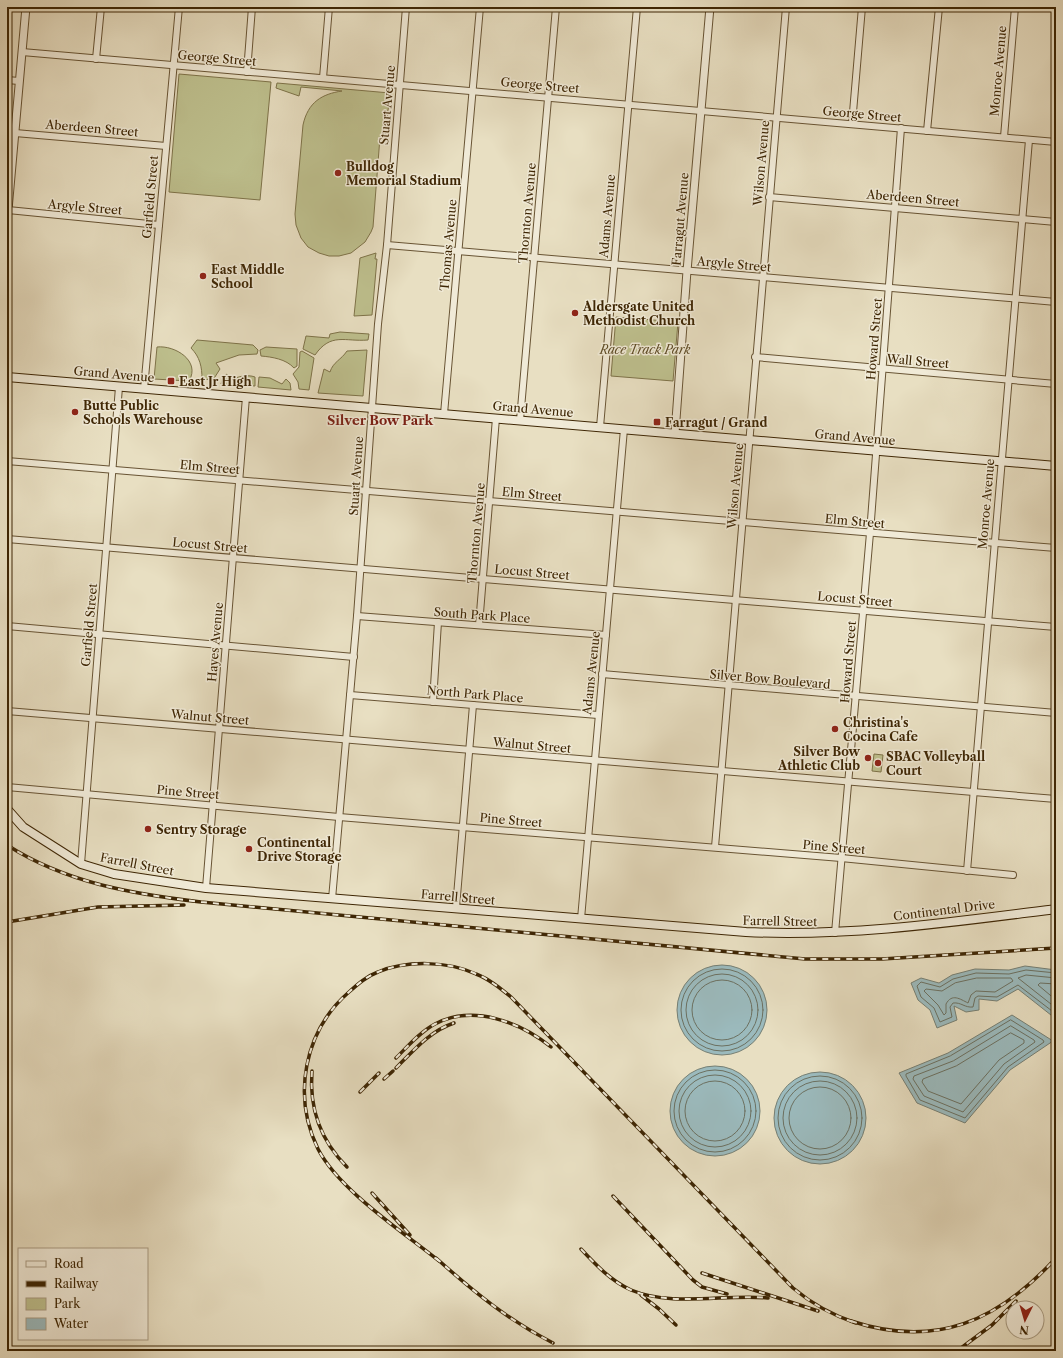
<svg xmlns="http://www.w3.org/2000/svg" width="1063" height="1358" font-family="'Libre Caslon Text',serif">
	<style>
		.green { fill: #bec08e; stroke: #7e7349 }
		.water { fill: #9bbabd; stroke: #767f73 }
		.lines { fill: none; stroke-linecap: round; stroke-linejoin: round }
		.shore { stroke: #6c7060; stroke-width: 1 }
		.minor-casing { stroke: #685434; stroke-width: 8 }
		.tertiary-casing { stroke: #685434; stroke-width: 9 }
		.secondary-casing { stroke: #3e2604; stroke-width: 10 }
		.minor { stroke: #f0ead7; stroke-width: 6 }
		.tertiary { stroke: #f0ead7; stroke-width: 7 }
		.secondary { stroke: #f0ead7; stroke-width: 8 }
		.rail-casing { stroke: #3e2604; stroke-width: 3.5 }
		.rail { stroke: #f0ead7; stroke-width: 2; stroke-dasharray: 6; stroke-linecap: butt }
		.poi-dot { fill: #8f2418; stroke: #f0ead7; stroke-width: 1.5 }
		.labels { text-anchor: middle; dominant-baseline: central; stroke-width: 3; stroke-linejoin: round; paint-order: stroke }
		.street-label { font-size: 12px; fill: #3e2604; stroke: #f0ead7 }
		.poi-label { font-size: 12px; font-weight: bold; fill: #3e2604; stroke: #f0ead7; text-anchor: start }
		.park-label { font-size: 12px; font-style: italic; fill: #5e4c26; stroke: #f0ead7 }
		.neighbourhood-label { font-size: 13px; font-weight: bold; fill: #7a1f14; stroke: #f0ead7 }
	</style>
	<rect width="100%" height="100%" fill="#e8dfc2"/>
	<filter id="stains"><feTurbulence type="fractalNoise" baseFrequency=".005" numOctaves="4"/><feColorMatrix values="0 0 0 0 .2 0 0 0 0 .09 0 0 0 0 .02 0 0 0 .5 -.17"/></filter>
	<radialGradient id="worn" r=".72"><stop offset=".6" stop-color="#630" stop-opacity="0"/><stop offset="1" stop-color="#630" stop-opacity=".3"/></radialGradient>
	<g class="green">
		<path d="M179,74L271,82L260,200L169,192Z"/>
		<path d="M277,83L390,93L385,137H380L373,227L371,232L365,242L351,253L339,256H329L319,253L308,247L301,238L296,225L295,214L303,125C308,102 322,94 342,91L301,87L299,96L276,88Z"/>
		<path d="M376,253L375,259H377L372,315L354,316L360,258Z"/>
		<path d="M616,317L678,322L673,381L611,376Z"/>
		<path d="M340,332L369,334L368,340C345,342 331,332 315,355L303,349L306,336L329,338L330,334Z"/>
		<path d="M197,340L253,345L258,350L257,354L239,355L216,363L220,369L213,380L202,379C202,367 200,357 191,348Z"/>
		<path d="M157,347C175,345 201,361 189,381L154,379Z"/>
		<path d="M266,347L297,349V366L294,368C286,359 272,357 261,356L260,350Z"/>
		<path d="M367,350L363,396L318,393L324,369L330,372C333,362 341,360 347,351Z"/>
		<path d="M302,351L314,358L309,390L299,389L298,382L293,374L299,367L300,352Z"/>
		<path d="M227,374L229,380C238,377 247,374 255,377V386L221,384L223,377Z"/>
		<path d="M259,377L270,378L282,384L286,379L290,383L291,390L258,387Z"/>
		<path d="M874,754L883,755L881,772L872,771Z"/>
	</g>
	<g class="water">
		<circle cx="722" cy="1010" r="45"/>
		<path d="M1025,966L1056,970V1019L1018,989L997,1001L979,999V1010L966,1012L954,1006L957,1020L937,1028L930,1010L918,1000L911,983L921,978L939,983L952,975L975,969L1009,970Z"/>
		<path d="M1012,1015L1053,1041L1010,1070L965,1123L917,1103L899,1073L948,1053Z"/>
		<circle cx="715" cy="1111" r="45"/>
		<circle cx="820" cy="1118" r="46"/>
	</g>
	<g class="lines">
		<g class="shore">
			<circle cx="722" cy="1010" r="41"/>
			<path d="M1056,973L1026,970L1009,974L976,973L953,979L940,987L921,982L917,986L921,997L934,1008L940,1022L952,1017L950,1007L953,1003C961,1002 965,1008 973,1007L975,998L978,996L997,997L1018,985L1056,1014"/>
			<circle cx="722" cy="1010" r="36"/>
			<path d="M977,978H1011L1013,981L995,992L976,991L971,995L968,1003C960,999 952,993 946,1004V1013L944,1015L938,1005L924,991L926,989L942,991L955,983Z"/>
			<path d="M1056,978L1026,975L1018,978L1056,1008"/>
			<circle cx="722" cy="1010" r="30"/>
			<path d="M1056,984L1040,983L1038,985L1056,1000"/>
			<path d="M1011,1020L1043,1040L1044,1042L1008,1067L965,1118L920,1100L906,1076V1074L950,1056Z"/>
			<path d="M1011,1026L1034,1040L1035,1042L1004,1064L963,1112L924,1096L913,1079L914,1076L953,1061Z"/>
			<path d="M1011,1033L1024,1040V1043L999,1060L961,1104L928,1091L922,1082L923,1079L956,1066Z"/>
			<circle cx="715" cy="1111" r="41"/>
			<circle cx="715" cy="1111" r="36"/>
			<circle cx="820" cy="1118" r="42"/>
			<circle cx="820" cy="1118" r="37"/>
			<circle cx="715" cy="1111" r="30"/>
			<circle cx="820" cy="1118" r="31"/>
		</g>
		<defs>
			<g id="minor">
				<path d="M22,52L1056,142"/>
				<path d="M96,59L101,7"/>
				<path d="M247,72L252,7"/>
				<path d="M323,78L329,7"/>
				<path d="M7,80L19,81"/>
				<path d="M852,124L862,7"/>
				<path d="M927,131L939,7"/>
				<path d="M15,133L166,146"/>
				<path d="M1004,137L1015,7"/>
				<path d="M769,197L1056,222"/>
				<path d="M8,210L159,225"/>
				<path d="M387,245L1056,302"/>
				<path d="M755,357L1056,384"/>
				<path d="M144,389L179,7"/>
				<path d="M444,414L480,7"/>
				<path d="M520,420L556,7"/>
				<path d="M600,427L637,7"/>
				<path d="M7,461L1056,548"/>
				<path d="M7,539L1056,627"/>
				<path d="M357,616L606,635"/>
				<path d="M479,625L496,418"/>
				<path d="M7,626L354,657"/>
				<path d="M602,674L1056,713"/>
				<path d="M350,695L598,715"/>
				<path d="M433,702L438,622"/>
				<path d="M7,711L1056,799"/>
				<path d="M7,787L339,817L841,858L1013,875"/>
				<path d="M715,847L786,7"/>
				<path d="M81,864L119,387"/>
				<path d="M967,871L1029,140"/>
				<path d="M206,888L246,397"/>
				<path d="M332,899L357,616L378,324L387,245L406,7"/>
				<path d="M456,908L473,705"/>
				<path d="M581,919L624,429"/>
				<path d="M835,933L870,533L901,128"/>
			</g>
			<g id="tertiary">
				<path d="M7,221L26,7"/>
				<path d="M675,433L687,271L710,7"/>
			</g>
			<g id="secondary">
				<path d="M7,377L1056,466"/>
				<path d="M7,809L23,827L81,864L114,874L206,888L746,932C850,937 953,922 1056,909"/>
			</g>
		</defs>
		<use href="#minor" class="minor-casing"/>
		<use href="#tertiary" class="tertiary-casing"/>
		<use href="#secondary" class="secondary-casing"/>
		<use href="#minor" class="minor"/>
		<use href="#tertiary" class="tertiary"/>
		<use href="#secondary" class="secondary"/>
		<defs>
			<g id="rail">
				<path d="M7,845C66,883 133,894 201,902L805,959H882L1056,948"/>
				<path d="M7,922L98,907L184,905"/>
				<path d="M396,1058C408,1046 420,1032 435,1024C473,1004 520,1022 551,1047"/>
				<path d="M396,1068C414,1050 430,1031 454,1023"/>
				<path d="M312,1071C309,1108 321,1141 347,1167"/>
				<path d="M384,1079L393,1071"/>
				<path d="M360,1092L379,1073"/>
				<path d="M372,1193L410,1235"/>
				<path d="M613,1196L693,1280L702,1287L727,1294"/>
				<path d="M581,1249C596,1265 611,1281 631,1290C671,1307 725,1294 768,1298"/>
				<path d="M436,1258C474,1292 508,1320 553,1343"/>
				<path d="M439,1261C403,1232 339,1190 318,1149C292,1096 304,1031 349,992C358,984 367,976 378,972C407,960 448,961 476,974C489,979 500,988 511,997L793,1288C812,1304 832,1315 856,1323"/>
				<path d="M702,1273L818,1311"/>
				<path d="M641,1295L659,1309L676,1325"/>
				<path d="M851,1321C936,1349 998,1321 1056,1258"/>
				<path d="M957,1351L992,1325L1016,1301"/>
			</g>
		</defs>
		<use href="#rail" class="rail-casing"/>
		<use href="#rail" class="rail"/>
	</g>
	<g class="poi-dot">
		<circle cx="338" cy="173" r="4"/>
		<circle cx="203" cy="276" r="4"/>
		<circle cx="575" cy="313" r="4"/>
		<rect x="167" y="377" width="8" height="8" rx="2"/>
		<circle cx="75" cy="412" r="4"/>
		<rect x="653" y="418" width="8" height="8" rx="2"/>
		<circle cx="835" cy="729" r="4"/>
		<circle cx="868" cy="758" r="4"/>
		<circle cx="878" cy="763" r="4"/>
		<circle cx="148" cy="829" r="4"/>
		<circle cx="249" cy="849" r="4"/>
	</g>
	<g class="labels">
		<g class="street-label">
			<text transform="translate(217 58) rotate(5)">George Street</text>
			<text transform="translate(998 71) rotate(-85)">Monroe Avenue</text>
			<text transform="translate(540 85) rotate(5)">George Street</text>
			<text transform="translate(387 105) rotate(-85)">Stuart Avenue</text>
			<text transform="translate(862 114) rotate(5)">George Street</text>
			<text transform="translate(92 128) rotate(5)">Aberdeen Street</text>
			<text transform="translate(761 163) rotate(-85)">Wilson Avenue</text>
			<text transform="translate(150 197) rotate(-85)">Garfield Street</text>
			<text transform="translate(913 198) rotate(5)">Aberdeen Street</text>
			<text transform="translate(85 207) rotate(5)">Argyle Street</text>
			<text transform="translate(527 213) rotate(-85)">Thornton Avenue</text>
			<text transform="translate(607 216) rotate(-85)">Adams Avenue</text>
			<text transform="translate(680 219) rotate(-85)">Farragut Avenue</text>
			<text transform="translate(448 245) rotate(-85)">Thomas Avenue</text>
			<text transform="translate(734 264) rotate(5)">Argyle Street</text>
			<text transform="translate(874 339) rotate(-85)">Howard Street</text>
			<text transform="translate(918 361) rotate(5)">Wall Street</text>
			<text transform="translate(114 374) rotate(5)">Grand Avenue</text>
			<text transform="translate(533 409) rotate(5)">Grand Avenue</text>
			<text transform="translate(855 437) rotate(5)">Grand Avenue</text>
			<text transform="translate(210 467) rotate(5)">Elm Street</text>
			<text transform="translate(356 476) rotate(-86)">Stuart Avenue</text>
			<text transform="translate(735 486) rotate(-85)">Wilson Avenue</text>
			<text transform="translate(532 494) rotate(5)">Elm Street</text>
			<text transform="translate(986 504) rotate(-85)">Monroe Avenue</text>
			<text transform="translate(855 521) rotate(5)">Elm Street</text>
			<text transform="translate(476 533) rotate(-85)">Thornton Avenue</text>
			<text transform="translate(210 545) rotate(5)">Locust Street</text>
			<text transform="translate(532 572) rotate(5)">Locust Street</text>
			<text transform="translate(855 599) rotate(5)">Locust Street</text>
			<text transform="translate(482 615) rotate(4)">South Park Place</text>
			<text transform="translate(89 625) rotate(-85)">Garfield Street</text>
			<text transform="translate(215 642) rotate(-85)">Hayes Avenue</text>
			<text transform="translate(848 662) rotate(-85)">Howard Street</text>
			<text transform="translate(591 673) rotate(-84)">Adams Avenue</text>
			<text transform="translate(770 679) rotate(5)">Silver Bow Boulevard</text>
			<text transform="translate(475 694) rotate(5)">North Park Place</text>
			<text transform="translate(210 717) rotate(5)">Walnut Street</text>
			<text transform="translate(532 745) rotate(5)">Walnut Street</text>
			<text transform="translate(188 792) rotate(5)">Pine Street</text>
			<text transform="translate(511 820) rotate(5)">Pine Street</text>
			<text transform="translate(834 847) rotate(5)">Pine Street</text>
			<text transform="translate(137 864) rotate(11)">Farrell Street</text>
			<text transform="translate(458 897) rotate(5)">Farrell Street</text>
			<text transform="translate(944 910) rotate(-7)">Continental Drive</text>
			<text transform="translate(780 921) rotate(1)">Farrell Street</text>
		</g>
		<g class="poi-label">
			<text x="346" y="166">Bulldog<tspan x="346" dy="14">Memorial Stadium</tspan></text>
			<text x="211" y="269">East Middle<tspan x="211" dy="14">School</tspan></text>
			<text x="583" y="306">Aldersgate United<tspan x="583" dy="14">Methodist Church</tspan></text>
			<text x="179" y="381">East Jr High</text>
			<text x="83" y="405">Butte Public<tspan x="83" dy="14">Schools Warehouse</tspan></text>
			<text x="665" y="422">Farragut / Grand</text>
			<text x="843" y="722">Christina's<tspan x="843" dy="14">Cocina Cafe</tspan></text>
			<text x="860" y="751" text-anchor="end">Silver Bow<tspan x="860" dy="14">Athletic Club</tspan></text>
			<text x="886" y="756">SBAC Volleyball<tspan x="886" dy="14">Court</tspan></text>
			<text x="156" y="829">Sentry Storage</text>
			<text x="257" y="842">Continental<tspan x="257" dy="14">Drive Storage</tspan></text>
		</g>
		<g class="park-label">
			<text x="645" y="349">Race Track Park</text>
		</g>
		<g class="neighbourhood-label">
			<text x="380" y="420">Silver Bow Park</text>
		</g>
	</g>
	<rect width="1063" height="1358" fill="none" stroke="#e8dfc2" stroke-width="24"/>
	<rect x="8" y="8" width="1047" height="1342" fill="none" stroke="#3e2604" stroke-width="2"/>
	<rect x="12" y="12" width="1039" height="1334" fill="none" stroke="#3e2604"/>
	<rect x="18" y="1248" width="130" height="92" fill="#f0ead7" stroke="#a99c83"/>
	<rect x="26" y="1261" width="20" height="6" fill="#f0ead7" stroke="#a99c83"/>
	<text x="54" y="1268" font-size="12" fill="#3e2604">Road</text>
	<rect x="26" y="1281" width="20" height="6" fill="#3e2604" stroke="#a99c83"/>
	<text x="54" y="1288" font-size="12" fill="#3e2604">Railway</text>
	<rect x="26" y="1298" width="20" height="12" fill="#bec08e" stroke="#a99c83"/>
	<text x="54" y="1308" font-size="12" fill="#3e2604">Park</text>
	<rect x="26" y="1318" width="20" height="12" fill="#9bbabd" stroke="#a99c83"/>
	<text x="54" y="1328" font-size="12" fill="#3e2604">Water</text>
	<g transform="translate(1025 1320) rotate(185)"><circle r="19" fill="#f0ead7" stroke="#a99c83"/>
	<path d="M0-3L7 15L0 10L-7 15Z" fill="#8f2418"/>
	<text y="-6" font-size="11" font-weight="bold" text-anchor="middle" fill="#3e2604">N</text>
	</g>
	<rect width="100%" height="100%" filter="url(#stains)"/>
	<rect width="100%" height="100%" fill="url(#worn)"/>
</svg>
